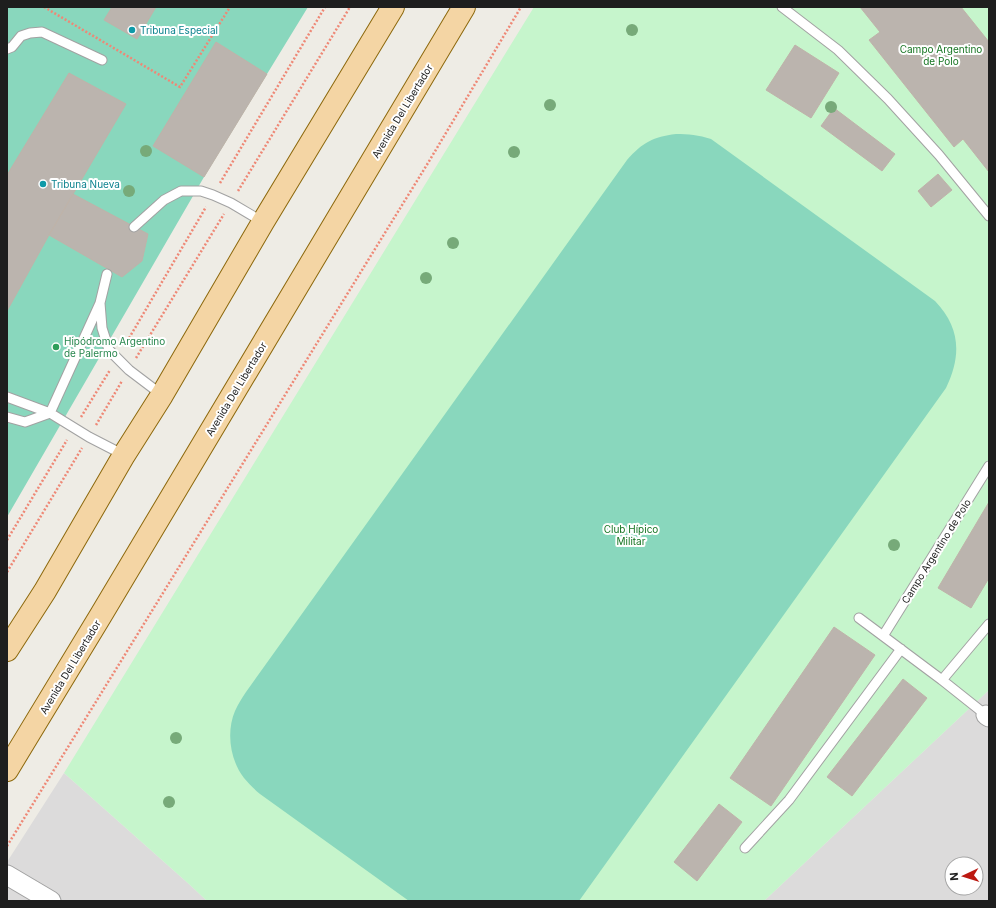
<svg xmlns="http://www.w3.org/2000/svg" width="996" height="908" font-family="Inter,sans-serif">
	<rect width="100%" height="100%" fill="#eeece5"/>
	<path fill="#dcdbdb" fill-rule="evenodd" d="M989,690V901H764ZM952,864H976V888H952Z
		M64,773L190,885L207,901H7V862Z"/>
	<path fill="#c6f5cc" d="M534,7H989V690L764,901H207L190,885L64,773Z"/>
	<path fill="#89d7bd" d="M7,7H308L204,177L7,517Z
		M676,134C688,134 699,135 711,139L935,301C960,327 962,355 946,388L579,901H409L260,794C254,789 249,784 244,778C230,760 226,732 235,711C238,704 242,698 246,692L627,160C643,142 653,137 676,134Z"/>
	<path fill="#bbb4ae" stroke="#bfb3a9" d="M112,7H156L137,39L104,20Z
		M860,7H961L989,42V172L963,139L954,147L869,40L880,32Z
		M216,42L267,74L204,177L153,146Z
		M795,45L839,73L811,118L766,90Z
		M69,73L126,104L49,235L7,311V175Z
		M834,108L895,154L882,171L821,126Z
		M938,174L952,190L931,207L918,191Z
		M73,194L148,234L142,261L122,277L49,235Z
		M989,502V578L971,608L938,588Z
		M834,627L875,655L771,806L730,778Z
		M903,679L927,698L852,796L827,777Z
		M719,804L742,822L697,881L674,862Z"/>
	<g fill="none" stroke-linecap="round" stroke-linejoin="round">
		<g stroke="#a2a2a2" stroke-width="11">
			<path id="service" d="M782,7L838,50L888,99L939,155L989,216
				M7,49L12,47L21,36L30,33L42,32L102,60
				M134,227L164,200L181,191H201L213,195L231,203L263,222
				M107,274L100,303L102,328L109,350L129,370L162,395
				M7,397L50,413L100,303
				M7,417L25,422L50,413L89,437L124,455
				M859,618L942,680L986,715
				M883,636L989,466
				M942,680L989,624
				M745,848L789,800L901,649"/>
		</g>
		<g stroke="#a2a2a2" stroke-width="21">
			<path id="minor" d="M986,715L989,717
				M7,875L51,901"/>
		</g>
		<g stroke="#8c680c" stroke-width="24">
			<path id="primary" d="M7,650L45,591L124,455L162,395L263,222L393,7
				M7,770L101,615L464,7"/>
		</g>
		<path stroke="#ee8876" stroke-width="2.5" stroke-dasharray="2 2" stroke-linecap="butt" d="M44,7L180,87L230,7
			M220,183L325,7
			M238,191L350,7
			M125,345L206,207
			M136,358L224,214
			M81,417L110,370
			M96,425L122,381
			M7,540L67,440
			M7,572L82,448
			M7,846L428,163L521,7"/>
		<use href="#service" stroke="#fff" stroke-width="9"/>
		<use href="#minor" stroke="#fff" stroke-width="19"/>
		<use href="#primary" stroke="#f4d5a4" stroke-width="22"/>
	</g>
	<g fill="#77aa79">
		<circle cx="632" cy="30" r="6"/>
		<circle cx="550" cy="105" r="6"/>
		<circle cx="831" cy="107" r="6"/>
		<circle cx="146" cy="151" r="6"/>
		<circle cx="514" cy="152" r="6"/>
		<circle cx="129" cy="191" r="6"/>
		<circle cx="453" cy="243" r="6"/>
		<circle cx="426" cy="278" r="6"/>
		<circle cx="894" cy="545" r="6"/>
		<circle cx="176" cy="738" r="6"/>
		<circle cx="169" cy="802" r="6"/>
	</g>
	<g fill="#0f9aa8" stroke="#fff" stroke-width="1.5">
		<circle cx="132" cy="30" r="4"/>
		<circle cx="43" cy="184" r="4"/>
	</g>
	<circle fill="#2e9e5b" stroke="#fff" stroke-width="1.5" cx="56" cy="347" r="4"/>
	<g text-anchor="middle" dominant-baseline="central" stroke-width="4" stroke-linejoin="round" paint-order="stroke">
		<g font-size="10" fill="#0d838f" stroke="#fff" text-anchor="start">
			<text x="140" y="30">Tribuna Especial</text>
			<text x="51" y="184">Tribuna Nueva</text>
		</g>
		<g font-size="10" fill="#157421" stroke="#fff">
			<text x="941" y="49">Campo Argentino<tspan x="941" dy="12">de Polo</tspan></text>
			<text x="631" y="529">Club Hípico<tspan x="631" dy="12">Militar</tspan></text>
		</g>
		<g font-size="10" fill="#1e1e1e" stroke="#fff">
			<text transform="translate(402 111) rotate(-59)">Avenida Del Libertador</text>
			<text transform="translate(236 389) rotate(-59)">Avenida Del Libertador</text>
			<text transform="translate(936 551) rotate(-58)">Campo Argentino de Polo</text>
			<text transform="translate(70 667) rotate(-59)">Avenida Del Libertador</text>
		</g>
		<g font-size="10" fill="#27864d" stroke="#fff" text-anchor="start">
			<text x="64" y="341">Hipódromo Argentino<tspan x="64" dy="12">de Palermo</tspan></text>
		</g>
	</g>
	<rect width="996" height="908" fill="none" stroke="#1e1e1e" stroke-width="16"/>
	<g transform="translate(964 876) rotate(266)"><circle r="19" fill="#ffffff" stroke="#a5a5a5"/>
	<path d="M0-3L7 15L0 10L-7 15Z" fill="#bc1911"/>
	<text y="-6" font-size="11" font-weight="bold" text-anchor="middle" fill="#1e1e1e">N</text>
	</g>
</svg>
